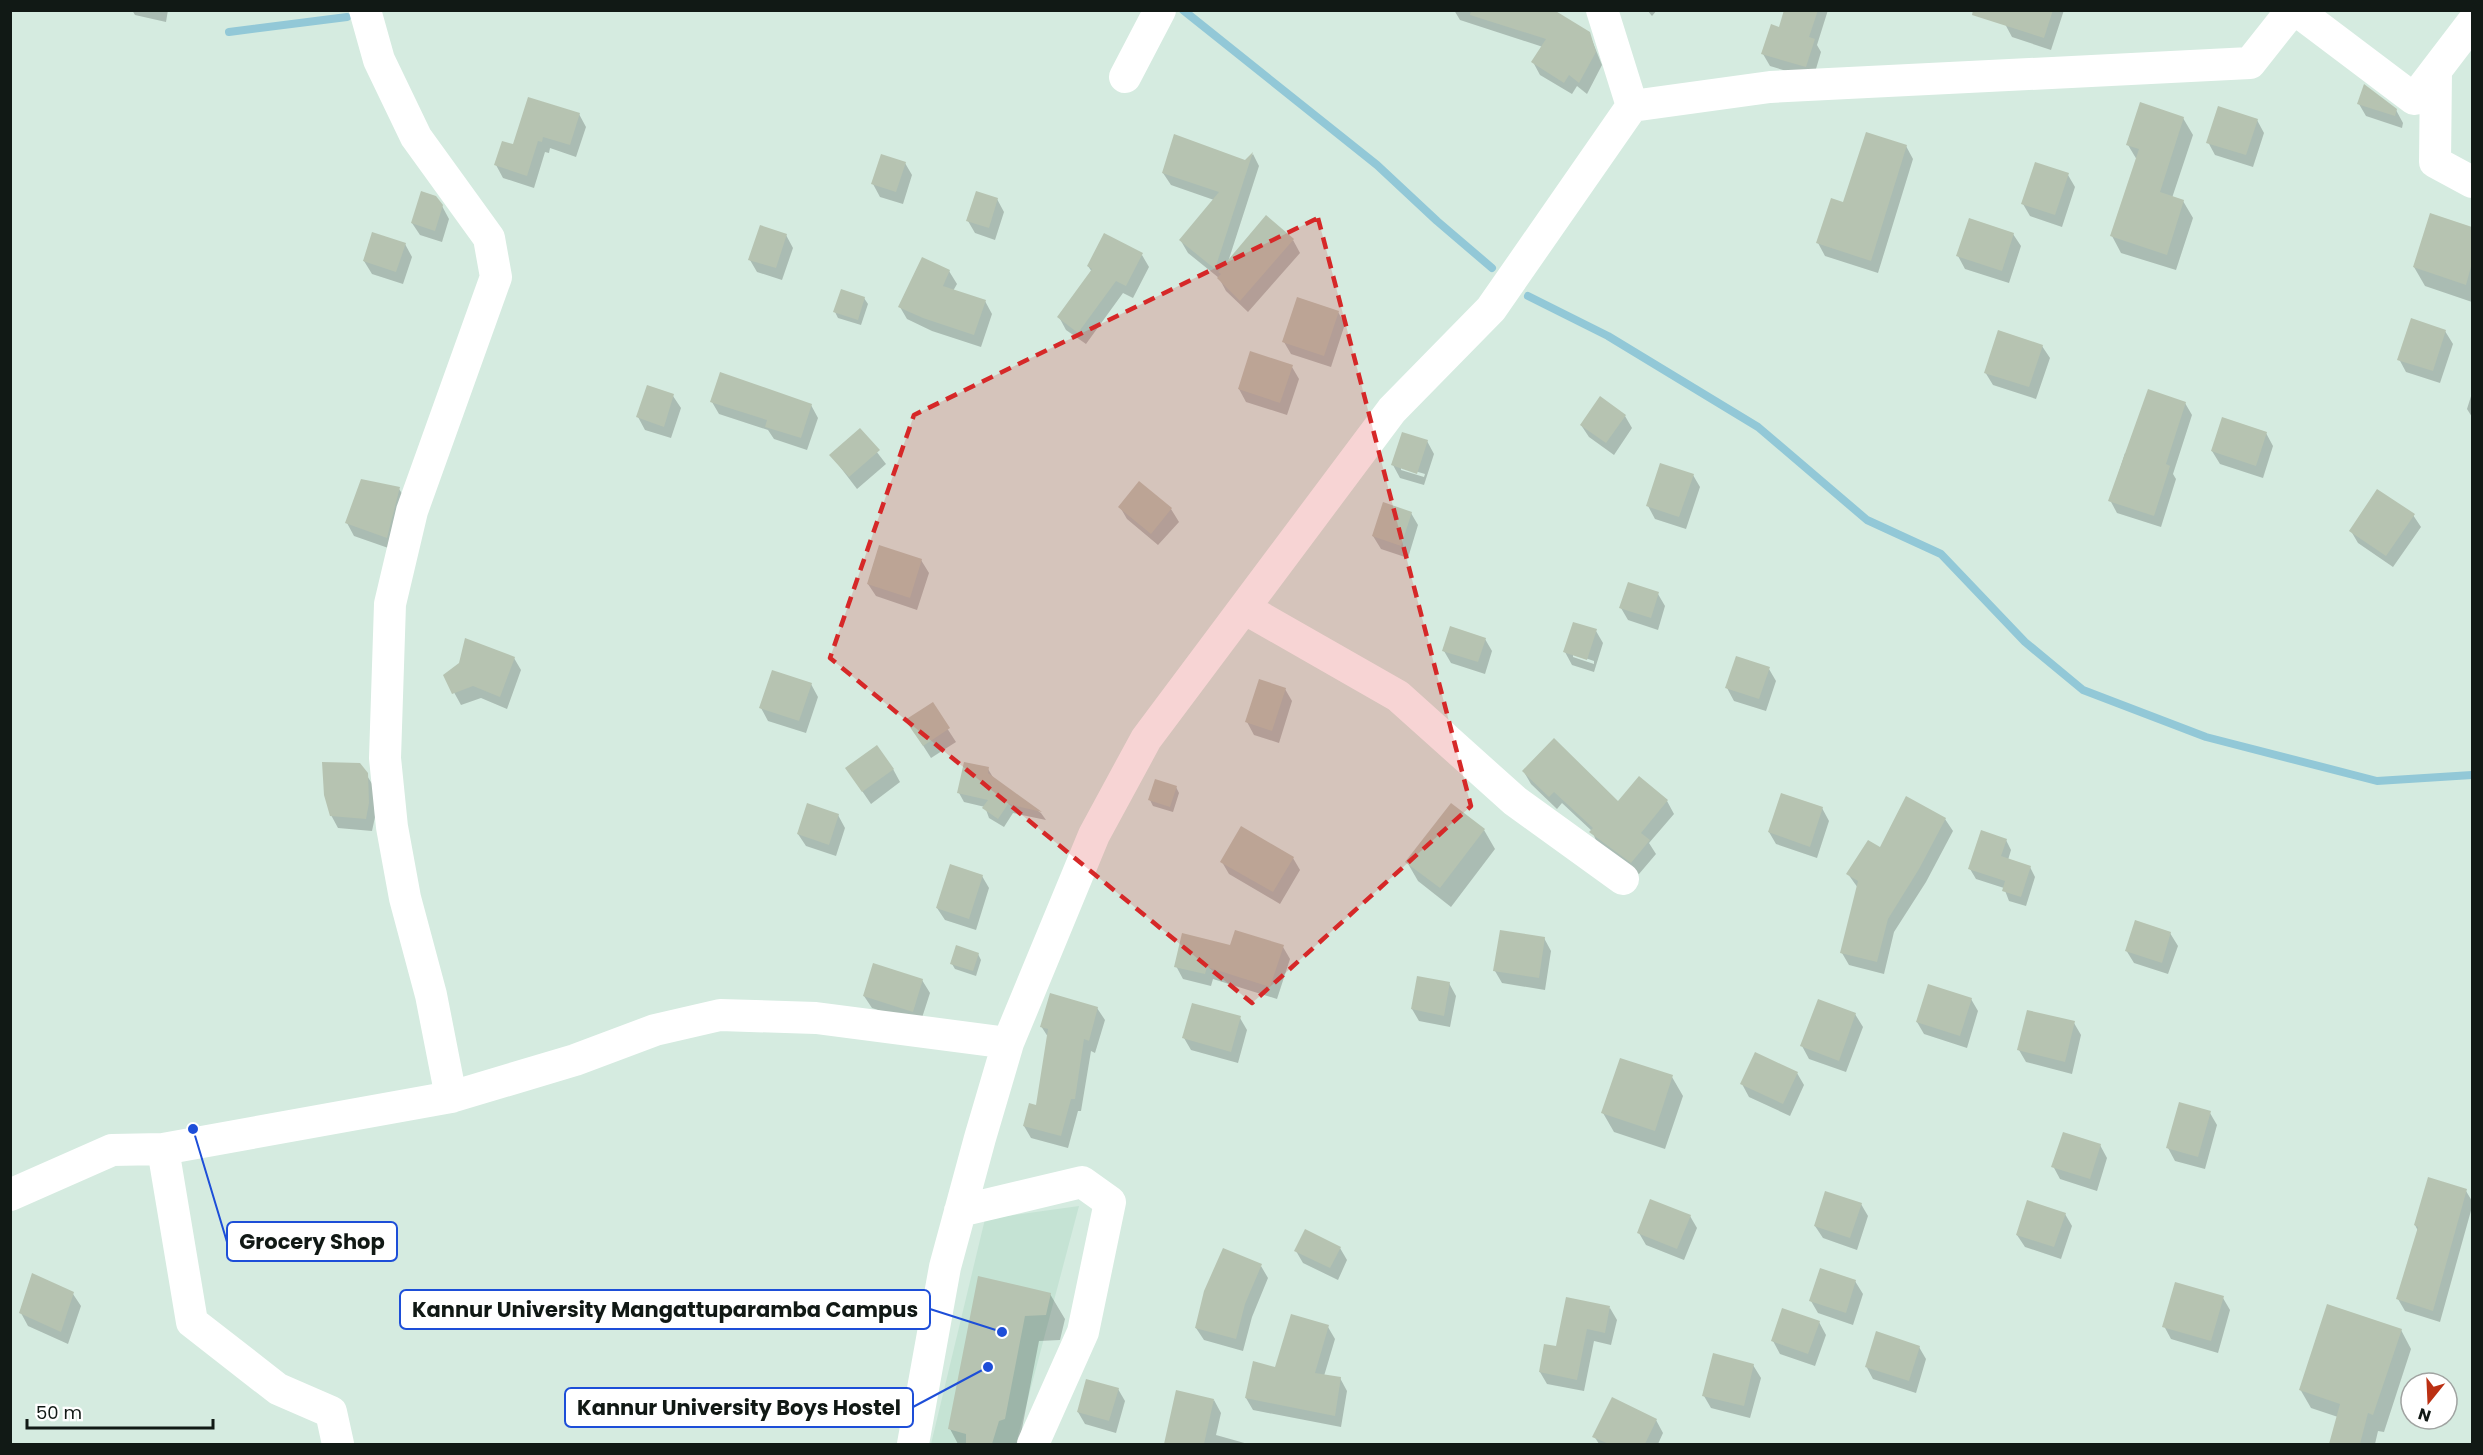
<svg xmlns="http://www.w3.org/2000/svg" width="2483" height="1455" font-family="Poppins,sans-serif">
	<rect width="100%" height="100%" fill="#d5ebe0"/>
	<path fill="#c5e3d4" d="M1079,1206L1016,1444H931L985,1219Z"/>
	<path fill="#0003" fill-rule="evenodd" d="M132,10H168L166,22L135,15Z
		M1454,10H1551L1589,33L1602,65L1587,94L1577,86L1572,94L1540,75L1533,62L1543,47L1460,20Z
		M1647,10H1657L1652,16Z
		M1785,10H1828L1817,45L1821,52L1813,79L1770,66L1763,54L1780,29Z
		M2010,10H2064L2051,50L2012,37L2005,24Z
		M2359,104L2396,110L2403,123L2402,128L2366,116Z
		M579,114L586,127L576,157L550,148L549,153L545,152L534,188L503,178L496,165L514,146Z
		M2183,118L2193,135L2172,198L2183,201L2193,218L2176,270L2121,253L2112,236L2137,160L2128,145Z
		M2257,120L2264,133L2253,167L2215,155L2208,142Z
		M1175,136L1245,162L1253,154L1259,166L1228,262L1293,240L1300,253L1248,312L1226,291L1219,278L1188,253L1181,241L1214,200L1171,185L1163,173Z
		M1906,146L1913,159L1878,273L1825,256L1818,243L1844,204Z
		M905,163L912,175L903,204L880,197L873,184Z
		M2068,175L2075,187L2062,227L2030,216L2023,204Z
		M997,199L1004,212L995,240L975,233L968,221Z
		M442,206L449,219L442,242L420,235L412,223Z
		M2431,215L2472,229V302L2425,286L2414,267Z
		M2013,234L2021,246L2009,283L1965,269L1958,256Z
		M786,235L793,248L782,280L757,272L750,260Z
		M405,244L412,257L403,284L372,274L364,261Z
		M1142,255L1149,267L1133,298L1123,293L1086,344L1066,330L1059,317L1092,272L1088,266Z
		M949,271L957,284L953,291L985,301L992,314L981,347L932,331L907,319L900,307Z
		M864,298L868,304L861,325L838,318L835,312Z
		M1338,312L1345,324L1331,367L1291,354L1284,342Z
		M2445,331L2453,344L2440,383L2406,372L2399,359Z
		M2042,346L2050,358L2036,399L1993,385L1985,372Z
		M1292,367L1299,379L1287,415L1246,402L1239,389Z
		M2472,393V417L2467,409Z
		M673,396L681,408L671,438L645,430L638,417Z
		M712,402L811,405L818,418L807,450L774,439L768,430L719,414Z
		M2185,403L2192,415L2173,474L2176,479L2161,527L2117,513L2110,500L2125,453L2128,454Z
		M1625,416L1632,428L1614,455L1589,437L1581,425Z
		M860,430L886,464L857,489L831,455Z
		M2266,433L2273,446L2263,478L2220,464L2212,451Z
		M1427,441L1434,454L1424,485L1400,478L1393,465ZM1401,467L1425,474L1424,477L1401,470Z
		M1693,475L1700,487L1686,529L1655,519L1648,506Z
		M1140,483L1171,509L1179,522L1158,545L1127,519L1120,507Z
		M399,489L407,501L394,550L354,536L347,523Z
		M1411,513L1418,525L1408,558L1381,549L1373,536Z
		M2413,515L2421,527L2393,567L2358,543L2351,531Z
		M921,560L929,573L917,610L876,596L868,584Z
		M1658,594L1665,606L1658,630L1628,620L1621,608Z
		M1596,631L1603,643L1594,672L1572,665L1565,652ZM1573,654L1594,661V664L1573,657Z
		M1485,639L1492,651L1485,674L1451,663L1444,651Z
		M514,658L521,670L507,709L481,698L461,705L445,676Z
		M1769,669L1776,681L1766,711L1734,701L1727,688Z
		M811,684L818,697L806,733L768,721L761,708Z
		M1285,689L1292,701L1279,743L1254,735L1247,722Z
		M932,705L956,742L931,758L915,733Z
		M847,769H893L900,782L871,804Z
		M988,769L994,779L1041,813L1046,820L1013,813L1004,827L989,818L985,807L964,802L959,793Z
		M1524,772L1618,803L1667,801L1674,814L1649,843L1656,854L1639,874L1598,845L1592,831L1562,803L1557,809L1531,784Z
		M366,774L374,787L375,817L372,831L338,828L331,815Z
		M1176,787L1179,793L1173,812L1153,806L1150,800Z
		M1822,808L1829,821L1817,858L1776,844L1769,832Z
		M838,815L845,828L836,856L806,846L798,834Z
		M1945,819L1953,831L1926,882L1894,932L1884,974L1849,965L1842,953L1858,888L1848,874L1880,849Z
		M1484,830L1495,849L1451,907L1418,881L1407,862Z
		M2006,840L2011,850L2008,860L2030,867L2035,877L2026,906L2009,901L2004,888L1976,879L1970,869Z
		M1293,858L1300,870L1280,904L1229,874L1222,862Z
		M982,876L989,888L976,930L945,920L937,908Z
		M2170,933L2178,946L2168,974L2134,963L2126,950Z
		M1544,938L1551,951L1545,990L1502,983L1495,971Z
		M1231,947H1283L1290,959L1277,999L1213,979L1211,986L1183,979L1176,966Z
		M978,954L981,960L976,976L955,969L952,964Z
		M922,980L930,993L920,1024L872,1008L864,996Z
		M1449,983L1456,996L1450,1027L1419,1021L1412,1009Z
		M1971,999L1978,1011L1967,1048L1924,1034L1917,1022Z
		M1097,1008L1105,1020L1095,1053L1091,1051L1081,1111H1078L1068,1148L1031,1138L1024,1126L1037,1107L1048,1037L1041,1026Z
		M1855,1014L1863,1027L1846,1072L1809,1059L1802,1046Z
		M1240,1018L1247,1030L1238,1063L1191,1050L1184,1038Z
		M2074,1023L2081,1035L2072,1074L2026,1062L2019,1050Z
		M1797,1073L1804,1085L1790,1116L1749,1097L1742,1084Z
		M1672,1077L1683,1096L1665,1149L1614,1132L1603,1113Z
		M2210,1113L2217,1125L2205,1169L2175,1161L2168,1148Z
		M2100,1145L2107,1158L2097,1191L2060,1179L2053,1166Z
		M2466,1191L2472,1201V1207L2440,1322L2405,1311L2398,1299L2418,1231L2415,1225Z
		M1861,1204L1868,1216L1857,1250L1823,1238L1815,1226Z
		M2065,1214L2072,1226L2061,1259L2025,1247L2017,1235Z
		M1690,1216L1697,1228L1684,1260L1646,1245L1639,1233Z
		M1340,1248L1347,1260L1338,1280L1303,1263L1296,1251Z
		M1261,1266L1268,1278L1252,1317L1243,1351L1204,1340L1196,1328Z
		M980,1278L1050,1294L1065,1319L1060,1340L1039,1341L1019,1444H958L950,1429Z
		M1855,1281L1863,1294L1853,1325L1818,1313L1811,1301Z
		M73,1294L81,1306L68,1344L28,1326L21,1313Z
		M2223,1298L2230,1310L2218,1353L2171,1339L2164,1326Z
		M1610,1308L1617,1320L1611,1345L1594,1341L1584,1391L1547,1384L1540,1372L1557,1348Z
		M1819,1322L1826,1335L1815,1366L1780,1354L1773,1341Z
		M1328,1327L1335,1339L1324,1376L1340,1378L1347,1391L1341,1427L1253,1410L1246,1398L1276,1368Z
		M2401,1330L2411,1349L2384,1432L2378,1431L2375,1444H2330L2338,1417L2311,1408L2300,1389Z
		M1919,1347L1926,1359L1916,1393L1873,1379L1866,1366Z
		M1753,1365L1761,1378L1750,1418L1711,1408L1704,1396Z
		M1118,1389L1125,1401L1116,1433L1085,1424L1078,1412Z
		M1214,1400L1221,1413L1216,1435L1248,1444H1166Z
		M1656,1420L1663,1433L1658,1444H1599L1594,1436Z"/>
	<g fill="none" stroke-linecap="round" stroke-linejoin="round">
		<path stroke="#92c8d7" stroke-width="8" d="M1183,10L1377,165L1437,221L1492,268
			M229,32L347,17
			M1528,296L1608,336L1758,427L1867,520L1941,554L2025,642L2083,690L2206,737L2377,781L2472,775"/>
	</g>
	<path fill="#b6c3b1" d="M1471,10H1554L1590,32L1596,52L1579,83L1569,75L1564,83L1531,62L1546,39L1470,15Z
		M1784,10H1818L1809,37L1815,39L1806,67L1761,54L1771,24L1779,27Z
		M1973,10H2053L2044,38L1972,15Z
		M2364,84L2397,109L2395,116L2357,104Z
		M528,97L580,113L570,145L543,137L542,142L538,141L527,176L494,165L502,141L513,144Z
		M2140,102L2184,117L2160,192L2184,200L2167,255L2110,236L2139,149L2126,145Z
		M2218,106L2258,119L2246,155L2206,143Z
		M1866,132L1907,145L1871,261L1816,243L1831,198L1843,202Z
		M1174,134L1245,160L1253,152L1215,269L1179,240L1219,192L1162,173Z
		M881,154L906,162L896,192L871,184Z
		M2035,162L2069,173L2055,215L2021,204Z
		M421,191L436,196L443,205L435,231L411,223Z
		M976,191L998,198L989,228L966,221Z
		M2430,213L2472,227V263L2466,285L2413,267Z
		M1266,215L1294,239L1240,301L1217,278L1221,274L1218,272Z
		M1969,218L2014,233L2002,271L1956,256Z
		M760,225L787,234L776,268L748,260Z
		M372,232L406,243L396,272L363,261Z
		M1104,233L1143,253L1126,286L1116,281L1078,333L1057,317L1092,269L1087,266Z
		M922,257L950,270L943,286L986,300L974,335L923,318L898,307Z
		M841,289L865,297L858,320L833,312Z
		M1297,297L1339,311L1324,356L1282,342Z
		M2411,318L2446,330L2433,371L2397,360Z
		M1998,330L2043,345L2029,387L1984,373Z
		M1250,351L1293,365L1280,403L1238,389Z
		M720,372L812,404L801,438L765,427L767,420L710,402Z
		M647,385L674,394L664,427L636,417Z
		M2148,389L2186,402L2166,464L2170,466L2154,516L2108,501Z
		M1600,396L1626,415L1606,443L1580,425Z
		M2222,417L2267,432L2256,466L2211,451Z
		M860,428L880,450L849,477L829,455Z
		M1402,432L1428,440L1417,474L1391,465Z
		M1660,463L1694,474L1679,517L1646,506Z
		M361,479L400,487L387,538L345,523Z
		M1139,481L1172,508L1151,534L1118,507Z
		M2377,489L2415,514L2386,556L2349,531Z
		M1383,502L1412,512L1401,546L1372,536Z
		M879,545L922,559L910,598L867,584Z
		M1628,582L1659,592L1651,618L1619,608Z
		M1573,622L1597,629L1587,660L1563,652Z
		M1450,626L1486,638L1478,662L1442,651Z
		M465,638L515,657L500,697L473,686L452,694L443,675L459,663Z
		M1736,656L1770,667L1759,699L1725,688Z
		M772,670L812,683L799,721L759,708Z
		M1259,679L1286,688L1272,731L1245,722Z
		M933,702L950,728L923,746L905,720Z
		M1554,738L1618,801L1639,776L1668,800L1641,833L1650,840L1631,863L1589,832L1593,828L1554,792L1549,797L1522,771Z
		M877,745L894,769L862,792L845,768Z
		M322,762L360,763L368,773L369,803L366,819L330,816L324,795Z
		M964,762L989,767L988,773L1042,812L1008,804L998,819L982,808L988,800L957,793Z
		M1155,779L1177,786L1170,807L1148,800Z
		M1781,793L1823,807L1810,847L1768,832Z
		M1906,796L1946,818L1919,869L1888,919L1877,962L1840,953L1858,881L1846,874L1868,840L1880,847Z
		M807,803L839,814L829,845L797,834Z
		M1451,803L1485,829L1440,888L1405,862Z
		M1241,826L1294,857L1273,892L1220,862Z
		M1981,830L2007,839L2001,856L2031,866L2021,897L2002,891L2005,881L1968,869Z
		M950,864L983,875L969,919L936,908Z
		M2135,920L2171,932L2162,963L2125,951Z
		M1235,930L1284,945L1270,987L1207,967L1205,974L1174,967L1182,933L1230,945Z
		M1500,930L1545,937L1539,978L1493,971Z
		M956,945L979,953L973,971L950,964Z
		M873,963L923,979L913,1012L863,996Z
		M1417,976L1450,982L1444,1016L1411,1009Z
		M1928,984L1972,998L1960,1036L1916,1022Z
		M1050,993L1098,1007L1089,1041L1084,1039L1075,1099H1071L1061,1136L1023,1126L1029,1103L1036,1105L1048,1029L1040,1027Z
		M1818,999L1856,1013L1839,1061L1800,1046Z
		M1192,1003L1241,1016L1231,1052L1182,1038Z
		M2027,1010L2075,1021L2065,1062L2017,1050Z
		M1755,1052L1798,1072L1783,1104L1740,1084Z
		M1620,1058L1673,1075L1655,1131L1601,1113Z
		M2179,1102L2211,1111L2198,1157L2166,1148Z
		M2063,1132L2101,1144L2090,1179L2051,1167Z
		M2428,1177L2467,1189L2433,1311L2396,1299L2418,1227L2414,1225Z
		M1825,1191L1862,1203L1850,1238L1814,1226Z
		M1650,1199L1691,1215L1677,1249L1637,1233Z
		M2027,1200L2066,1213L2054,1247L2016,1235Z
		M1305,1229L1341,1247L1330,1268L1294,1251Z
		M1223,1248L1262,1264L1245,1304L1236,1339L1195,1328L1204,1291Z
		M1820,1268L1856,1280L1846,1313L1809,1301Z
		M32,1273L74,1292L61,1332L19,1313Z
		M978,1276L1051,1293L1046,1315L1025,1316L1005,1419L999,1421L992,1444H966V1434L948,1429Z
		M2175,1282L2224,1296L2211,1341L2162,1327Z
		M1566,1297L1610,1306L1605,1333L1587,1329L1577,1380L1539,1372L1544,1344L1556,1346Z
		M2327,1304L2402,1329L2373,1415L2368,1413L2360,1444H2329L2340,1404L2299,1390Z
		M1782,1308L1820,1321L1808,1354L1771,1341Z
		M1291,1314L1329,1325L1315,1373L1341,1377L1335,1416L1245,1398L1253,1361L1275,1367Z
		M1876,1331L1920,1346L1909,1381L1865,1367Z
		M1713,1353L1754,1364L1744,1406L1702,1396Z
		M1086,1379L1119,1388L1109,1421L1077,1412Z
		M1176,1390L1214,1399L1204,1444H1164Z
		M1612,1397L1657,1419L1645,1444H1609L1592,1437Z"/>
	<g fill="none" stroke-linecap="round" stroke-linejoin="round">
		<path stroke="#fff" stroke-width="32" d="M365,10L379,60L416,137L489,238L496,277L412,511L390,604L385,758L392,827L405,898L431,995L451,1097
			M1602,10L1632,106
			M2296,10L2414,99L2472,23
			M2436,71L2435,162L2472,182
			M1125,77L1160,10
			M1244,608L1398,696L1515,801L1623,879
			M163,1149L192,1322L278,1389L331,1412L338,1444
			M10,1195L112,1150L163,1149L451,1097L575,1060L655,1030L720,1015L816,1018L1008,1043
			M960,1211L1082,1182L1110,1202L1083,1332L1033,1444
			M913,1444L945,1267L980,1138L1008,1043L1094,835L1146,739L1392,410L1491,309L1632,106L1770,87L2250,63L2292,10"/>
	</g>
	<path fill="#d62828" fill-opacity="0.2" stroke="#d62828" stroke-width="4.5" stroke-dasharray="12 8" stroke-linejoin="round" d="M1318,218L1471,806L1252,1003L830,658L914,415Z"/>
	<path fill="none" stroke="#1d4ed8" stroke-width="2" d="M193 1129L227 1242M1002 1332L930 1309M988 1367L913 1407"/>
	<g fill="#1d4ed8" stroke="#fff" stroke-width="2">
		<circle cx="193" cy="1129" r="6"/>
		<circle cx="1002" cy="1332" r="6"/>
		<circle cx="988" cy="1367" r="6"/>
	</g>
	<g fill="#fff" stroke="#1d4ed8" stroke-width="2">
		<rect x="227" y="1222" width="170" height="39" rx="6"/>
		<rect x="400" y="1290" width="530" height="39" rx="6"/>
		<rect x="565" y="1388" width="348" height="39" rx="6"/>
	</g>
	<g font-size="21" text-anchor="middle" font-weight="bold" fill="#111915">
		<text x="312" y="1249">Grocery Shop</text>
		<text x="665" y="1317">Kannur University Mangattuparamba Campus</text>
		<text x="739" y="1415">Kannur University Boys Hostel</text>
	</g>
	<rect width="2483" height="1455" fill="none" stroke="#111915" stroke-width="24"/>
	<g transform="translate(2429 1401) rotate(198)"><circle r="28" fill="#ffffff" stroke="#a0a3a1" stroke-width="1.5"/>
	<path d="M0-4.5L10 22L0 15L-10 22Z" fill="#bb3013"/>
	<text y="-9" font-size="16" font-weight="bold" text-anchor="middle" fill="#111915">N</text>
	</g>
	<path d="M27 1419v9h186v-9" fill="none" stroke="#111915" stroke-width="3"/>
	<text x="36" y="1419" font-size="18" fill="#111915" stroke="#ffffff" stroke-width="4.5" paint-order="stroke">50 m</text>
</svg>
